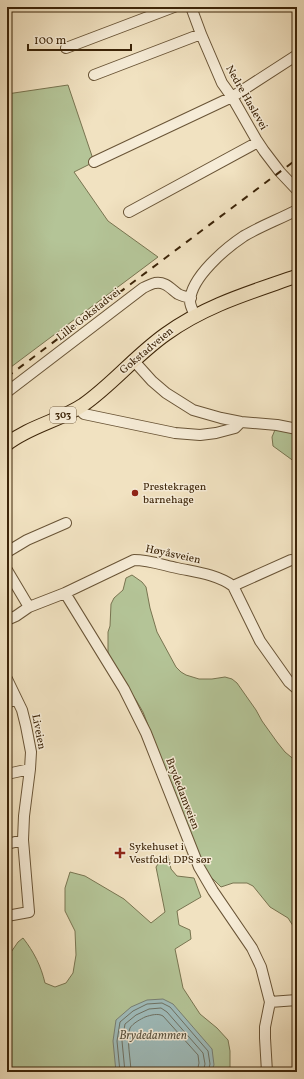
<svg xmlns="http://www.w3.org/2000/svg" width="304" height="1079" font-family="Vollkorn,serif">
	<rect width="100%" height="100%" fill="#f1e2c1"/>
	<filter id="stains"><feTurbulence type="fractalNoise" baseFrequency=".005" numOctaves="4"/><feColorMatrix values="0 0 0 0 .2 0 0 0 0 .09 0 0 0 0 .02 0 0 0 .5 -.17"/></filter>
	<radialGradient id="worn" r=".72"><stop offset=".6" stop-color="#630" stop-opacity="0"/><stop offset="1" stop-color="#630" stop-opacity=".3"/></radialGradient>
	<path fill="#b4c497" stroke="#787450" d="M68,85L94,162L74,172L108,221L158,257L7,370V94Z
		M277,425L297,429V467L295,462L273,446L272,437Z
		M132,575L142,582L146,587L150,608L157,632L176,667L181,672L186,675L199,679H212L225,677L232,679L237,683L256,710L262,721L277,742L285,752L297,762V932L288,918L270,907L253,886L247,883H233L221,887L206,872L153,746L148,725L143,712L136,700L113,665L108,652V632L110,626L111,604L114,598L123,590L126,578Z
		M168,855L171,869L177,876L194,878L201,897L177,911L179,925L190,930L191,939L175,949L183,988L200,1014L217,1028L228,1040L230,1051V1070L229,1072H7V958L18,942L23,938C34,952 41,966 45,983L55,987L66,983L73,973L76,955L75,931L65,911V888L70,872L85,876L124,899L151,923L165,912L156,867L162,858Z"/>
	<path fill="#9ebcbc" stroke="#777f74" d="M163,999L173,1004L212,1049L214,1065L211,1072H116L113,1041L116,1020L131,1007L147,1000Z"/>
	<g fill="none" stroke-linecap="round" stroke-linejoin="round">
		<path stroke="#6d7062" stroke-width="1" d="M120,1072L117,1041L120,1022L133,1011L147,1004L162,1003L170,1007L208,1051L210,1064L208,1072
			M125,1072L122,1041L125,1024L136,1015L149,1009L161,1008L167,1012L203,1053L205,1064L203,1072
			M131,1072C131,1061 126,1038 130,1028C133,1023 141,1019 145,1017C151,1015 158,1013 163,1016L198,1055L199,1063L197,1072"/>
		<g stroke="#695436" stroke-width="12">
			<path id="minor" d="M191,7L201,34L222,83L232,97L256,139L264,151L280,172L297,190
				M66,48L174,7
				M94,75L201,34
				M94,162L232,97L297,55
				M129,212L258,142
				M195,315C193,311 190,306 190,301C191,277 226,248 244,236C261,226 280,219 297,210
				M134,361L152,381L166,393L193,410L221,418L241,422L277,425L297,429
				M7,392L143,288C147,286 151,284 155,283C165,281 171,289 178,294C182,296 186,297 191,298
				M78,408L84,414L175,433L200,435L216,433L235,428L241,422
				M7,552L27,540L66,523
				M7,570L29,607
				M233,586L260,641L289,682L297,689
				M233,586L291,560
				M65,593L124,689L146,733L199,867L213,891L252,948L261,967L270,1002L265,1027V1038L267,1072
				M7,620L16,616L29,607L65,593L134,560C148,560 163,565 177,568C195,572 216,574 233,586
				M7,679L22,710L26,726L31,752L30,769L24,816L23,840L29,912L7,916
				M7,702L17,700
				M7,774L30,769
				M7,844L23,840
				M270,1002L297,1000"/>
		</g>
		<g stroke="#3c2408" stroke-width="15">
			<path id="major" d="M7,444C30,426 59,421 83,405C113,384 136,355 166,334C206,305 252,292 297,276"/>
		</g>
		<use href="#minor" stroke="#f6ecd7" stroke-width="10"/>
		<use href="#major" stroke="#f1e2c1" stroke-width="13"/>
		<path stroke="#3c2408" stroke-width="2" stroke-dasharray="7 7" stroke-linecap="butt" d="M7,377L297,159"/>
	</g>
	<g fill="#8f2418" stroke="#f6ecd7" stroke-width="1.5">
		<circle cx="135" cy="493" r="4"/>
		<path d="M118 847h4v4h4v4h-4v4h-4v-4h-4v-4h4z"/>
	</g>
	<g text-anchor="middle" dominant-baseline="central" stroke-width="3" stroke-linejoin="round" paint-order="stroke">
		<rect fill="#f6ecd7" stroke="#746046" stroke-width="1" x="50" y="407" width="26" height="16" rx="3"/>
		<g font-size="10" font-weight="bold" fill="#3c2408">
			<text x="63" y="415">303</text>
		</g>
		<g font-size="11" fill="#3c2408" stroke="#f6ecd7">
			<text transform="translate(246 98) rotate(60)">Nedre Haslevei</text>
			<text transform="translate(89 315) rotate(-38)">Lille Gokstadvei</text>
			<text transform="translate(147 351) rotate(-40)">Gokstadveien</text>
			<text transform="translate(173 555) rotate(12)">Høyåsveien</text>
			<text transform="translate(38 732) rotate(79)">Liveien</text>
			<text transform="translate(182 794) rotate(69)">Brydedamveien</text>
		</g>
		<g font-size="11" fill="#3c2408" stroke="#f6ecd7" text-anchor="start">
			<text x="143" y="487">Prestekragen<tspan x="143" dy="13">barnehage</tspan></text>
			<text x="129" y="847">Sykehuset i<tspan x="129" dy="13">Vestfold, DPS sør</tspan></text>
		</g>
		<g font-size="12" font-style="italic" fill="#59523e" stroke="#f6ecd7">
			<text x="153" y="1036">Brydedammen</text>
		</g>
	</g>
	<rect width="304" height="1079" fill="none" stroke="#f1e2c1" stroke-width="24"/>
	<rect x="8" y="8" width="288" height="1063" fill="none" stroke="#3c2408" stroke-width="2"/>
	<rect x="12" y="12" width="280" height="1055" fill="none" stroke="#3c2408"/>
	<path d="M28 44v6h103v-6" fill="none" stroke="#3c2408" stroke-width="2"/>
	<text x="34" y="44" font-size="12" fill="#3c2408" stroke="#f6ecd7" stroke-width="3" paint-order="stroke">100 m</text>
	<rect width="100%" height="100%" filter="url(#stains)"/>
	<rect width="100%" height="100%" fill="url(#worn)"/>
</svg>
